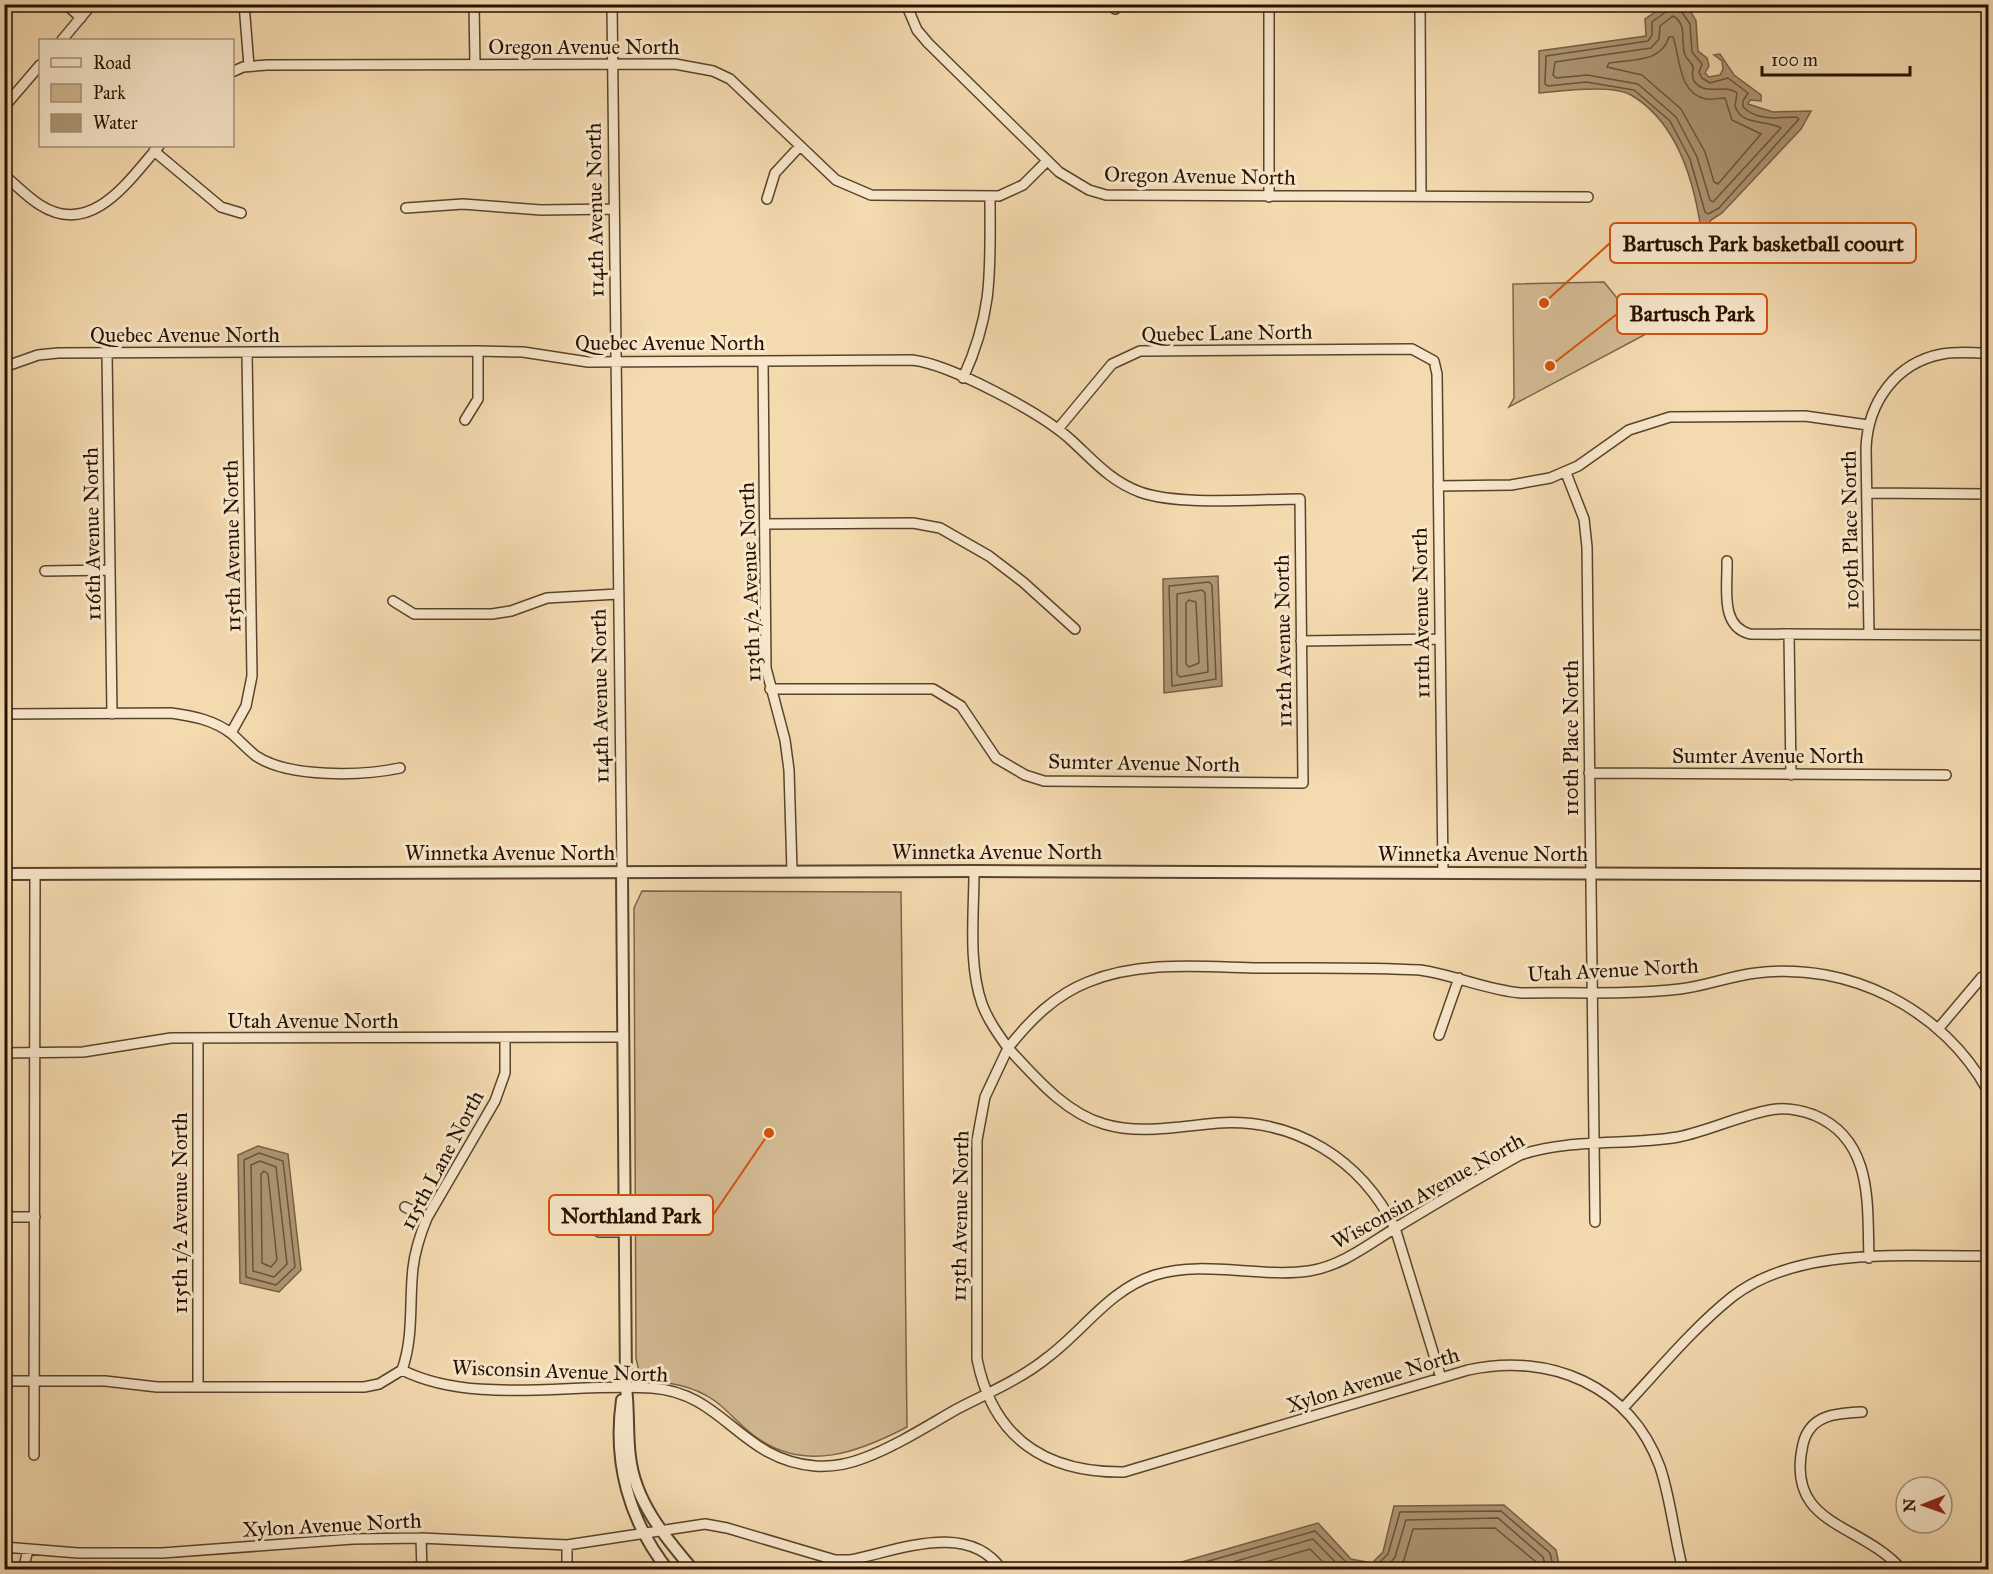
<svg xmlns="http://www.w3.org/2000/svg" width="1993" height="1574" font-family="'IM FELL Great Primer',serif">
	<rect width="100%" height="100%" fill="#f4daaf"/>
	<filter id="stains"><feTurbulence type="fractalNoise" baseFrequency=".00333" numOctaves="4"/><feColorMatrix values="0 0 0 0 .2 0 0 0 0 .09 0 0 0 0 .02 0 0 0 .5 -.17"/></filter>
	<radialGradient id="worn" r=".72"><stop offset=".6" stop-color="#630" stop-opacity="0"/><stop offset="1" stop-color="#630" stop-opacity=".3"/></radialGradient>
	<path fill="#d1b891" stroke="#7b6449" stroke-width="1.5" d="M1604,282L1646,334L1509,407L1514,398L1513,284Z
		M642,891L901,892L907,1427C859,1452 806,1473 756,1437C741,1427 730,1412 715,1401C693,1385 667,1382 641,1380L636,1358L634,908Z"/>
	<path fill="#ae9674" stroke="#776146" stroke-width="1.5" d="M1666,5H1687L1696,21L1698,51L1707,58L1709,66L1705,73L1709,77L1720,75L1723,69L1722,61L1714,55L1720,54L1734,75L1761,95V101L1750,100L1748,104L1773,112L1811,111L1801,129L1722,213L1711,220L1706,230H1701C1694,180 1677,122 1631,95C1611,84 1562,91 1539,93V51L1646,36L1645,19Z
		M1218,576L1222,686L1164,693L1163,579Z
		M258,1146L288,1154L301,1270L279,1292L240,1283L238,1155Z
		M1504,1505L1556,1550L1560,1569H1157L1318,1523L1351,1559L1372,1563L1383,1552L1394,1506Z"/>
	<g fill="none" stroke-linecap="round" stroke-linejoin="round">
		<path stroke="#6a543a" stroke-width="1.5" d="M1669,4L1667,11L1652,22V35L1648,41L1546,56L1545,84L1548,86L1586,82L1634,90L1670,121L1690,159L1705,212L1708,214L1719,208L1799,119L1796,117C1778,118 1757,121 1743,107V101L1748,93L1728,78L1710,83L1702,78L1699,72L1702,64L1692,52L1690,24L1681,11V4
			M1673,16C1688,24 1680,41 1685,55C1687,60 1692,62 1693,67C1693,72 1691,75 1694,81C1705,97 1724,83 1737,93L1735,106C1742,127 1767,119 1781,128L1713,202L1710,200L1697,157L1676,117L1638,84L1587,75L1556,78L1553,75L1555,62L1651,48L1659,39L1660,26Z
			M1673,37C1680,56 1678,94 1706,99C1712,100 1719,98 1725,98L1732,120L1761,134L1718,184L1714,182L1705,152L1681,109L1642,75L1607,67L1609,63C1632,59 1661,63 1669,37Z
			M1209,582L1212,585L1216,679L1172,686L1169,586Z
			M1202,590L1205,593L1208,672L1180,677L1177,674V594Z
			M1189,600L1196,602L1199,663L1189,667L1186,664V603Z
			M259,1153L283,1161L295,1267L276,1285L246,1277L244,1160Z
			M260,1161L276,1167L287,1264L274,1277L253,1271L251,1165Z
			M264,1171L268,1174L277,1260L271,1267L262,1263L261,1174Z
			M1177,1570L1315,1531L1348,1564L1373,1569L1388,1554L1400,1512L1501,1511L1550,1553L1554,1570
			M1205,1570L1313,1539L1343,1570
			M1238,1570L1310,1549L1331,1570
			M1385,1570L1395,1557L1406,1520L1498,1518L1543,1557L1546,1570
			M1397,1570L1404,1560L1413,1529L1495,1528L1535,1561L1537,1570"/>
		<g stroke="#59432c" stroke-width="12">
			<path id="minor" d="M66,4L81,18
				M244,4L249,66
				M474,4L475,65
				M612,4L622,872
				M906,4L917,30L928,43L1059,172L1089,190L1106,195L1588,197
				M1112,4L1115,9
				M1269,4V197
				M1420,4L1421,196
				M62,40L92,4
				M232,72L243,67L267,65L675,64L713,71L730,79L836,180L871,195L999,196L1023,185L1047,161
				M4,107L40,65
				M154,151L221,207L241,213
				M4,175C16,185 27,197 40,205C92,238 129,180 159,146
				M767,199L775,173L800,146
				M406,208L463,204L541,210L614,209
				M107,353L112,714
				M763,362L766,668L785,740L789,770L792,871
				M4,367L38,355L58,353L478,351L523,352L588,362L912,360C950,364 1043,414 1071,440C1093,460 1110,481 1140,492C1178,506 1257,499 1300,499L1303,783L1044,781L1025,775L996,758L961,706L933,689H770
				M963,378C994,311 990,268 990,197
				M465,420L478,399V351
				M1058,429L1112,364L1140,351L1412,349L1434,361L1437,374L1443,873
				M1566,473L1584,519L1587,547L1595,1222
				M1438,486L1511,485L1550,478L1578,466L1629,430L1670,417L1805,416L1868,425
				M1867,493L1988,494
				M765,524L913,523L940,528L989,556L1023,582L1075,629
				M1727,561C1728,586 1719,626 1750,634L1988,635
				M45,571L110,570
				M393,601L414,614H492L511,611L547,598L618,594
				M1789,634L1791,775
				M1869,634L1866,448C1868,403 1895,363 1942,354C1957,351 1973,353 1988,353
				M1301,641L1439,639
				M4,714L171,713C193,716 214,720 232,734C240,741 247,749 256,756C289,778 362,776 400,768
				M231,733L246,706L252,676L247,353
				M1589,773L1946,775
				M974,871C974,914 968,964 982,1004C988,1020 998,1034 1008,1048L985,1097L977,1140V1359C993,1439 1046,1473 1124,1472L1468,1370C1549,1352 1630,1385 1660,1467C1671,1500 1674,1536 1683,1570
				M1938,1029L1982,977
				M1439,1035L1459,978
				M198,1039V1387
				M4,1053L83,1052L171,1038L623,1037
				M405,1207L427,1218
				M4,1217H35
				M599,1232H624
				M402,1370C474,1406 573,1382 652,1388C724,1393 740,1460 815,1466C832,1467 849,1464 864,1458C896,1446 927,1426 957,1409C988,1393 1021,1379 1048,1357C1084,1330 1110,1289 1155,1275C1204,1260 1259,1278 1309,1271C1342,1266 1369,1244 1397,1227C1437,1203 1478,1178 1520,1155C1571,1138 1625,1146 1678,1137C1709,1131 1738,1116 1770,1110C1785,1107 1800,1110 1814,1115C1874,1140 1867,1205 1869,1258
				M402,1370C414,1336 409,1302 413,1268C415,1250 420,1235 427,1218L495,1101L505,1073V1039
				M1441,1378L1395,1228C1361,1160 1296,1118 1218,1123C1181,1126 1140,1135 1104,1124C1065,1113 1035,1077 1008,1048C1030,1020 1055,995 1088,982C1142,960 1203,967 1260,968C1313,968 1367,967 1420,970C1455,975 1486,990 1521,993C1574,992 1628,995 1680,989C1706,986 1730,976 1756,973C1849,961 1943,1009 1988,1091
				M4,1381H105L157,1387H364L379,1384L402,1370
				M1623,1408C1658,1371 1692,1329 1732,1297C1799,1245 1907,1257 1988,1256
				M1862,1412C1838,1413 1810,1414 1803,1444C1784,1527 1861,1522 1902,1570
				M34,1455L35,874
				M421,1538L422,1570
				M567,1545V1570
				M4,1547L78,1553H162L353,1539L421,1538L567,1545L705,1524L727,1528L835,1560H850C897,1551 968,1520 1002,1570
				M23,1570L28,1550"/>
		</g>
		<g stroke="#59432c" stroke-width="14">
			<path id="tertiary" d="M622,872L626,1388C629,1411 627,1434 630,1457C635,1502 665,1537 693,1570
				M4,874L974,871L1988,875
				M622,1400C613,1462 629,1521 668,1570"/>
		</g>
		<use href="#minor" stroke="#f8e7cb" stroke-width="9"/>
		<use href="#tertiary" stroke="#f8e7cb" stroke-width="10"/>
	</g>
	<g text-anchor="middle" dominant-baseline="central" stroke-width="6" stroke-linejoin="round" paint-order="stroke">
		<g font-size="21" fill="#251101" stroke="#f8e7cb">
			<text x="584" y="47">Oregon Avenue North</text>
			<text transform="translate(1200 176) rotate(1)">Oregon Avenue North</text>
			<text transform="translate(595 210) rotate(-91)">114th Avenue North</text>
			<text transform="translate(1227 333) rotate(-1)">Quebec Lane North</text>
			<text x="185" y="335">Quebec Avenue North</text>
			<text x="670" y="343">Quebec Avenue North</text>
			<text transform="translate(1850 530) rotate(-91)">109th Place North</text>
			<text transform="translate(92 534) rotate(-91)">116th Avenue North</text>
			<text transform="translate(232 546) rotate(-91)">115th Avenue North</text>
			<text transform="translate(750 582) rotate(-92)">113th 1/2 Avenue North</text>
			<text transform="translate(1421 613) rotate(-91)">111th Avenue North</text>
			<text transform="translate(1283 641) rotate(-91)">112th Avenue North</text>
			<text transform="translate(600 696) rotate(-91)">114th Avenue North</text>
			<text transform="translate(1571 738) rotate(-90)">110th Place North</text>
			<text x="1768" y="756">Sumter Avenue North</text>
			<text transform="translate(1144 763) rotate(1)">Sumter Avenue North</text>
			<text x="997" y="852">Winnetka Avenue North</text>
			<text x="510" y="853">Winnetka Avenue North</text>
			<text x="1483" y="854">Winnetka Avenue North</text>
			<text transform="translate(1613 970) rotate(-3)">Utah Avenue North</text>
			<text x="313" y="1021">Utah Avenue North</text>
			<text transform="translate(442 1160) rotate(-62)">115th Lane North</text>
			<text transform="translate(1428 1191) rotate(-29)">Wisconsin Avenue North</text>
			<text transform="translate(180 1213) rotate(-90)">115th 1/2 Avenue North</text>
			<text transform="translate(960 1216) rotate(-89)">113th Avenue North</text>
			<text transform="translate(560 1371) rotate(2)">Wisconsin Avenue North</text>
			<text transform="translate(1373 1380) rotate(-17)">Xylon Avenue North</text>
			<text transform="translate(332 1525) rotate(-3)">Xylon Avenue North</text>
		</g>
	</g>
	<path fill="none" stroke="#d4520b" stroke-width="2" d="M1544 303L1610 243M1550 366L1617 314M769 1133L713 1215"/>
	<g fill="#d4520b" stroke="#f8e7cb" stroke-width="2">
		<circle cx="1544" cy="303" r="6"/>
		<circle cx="1550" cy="366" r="6"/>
		<circle cx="769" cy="1133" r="6"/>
	</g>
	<g fill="#f8e7cb" stroke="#d4520b" stroke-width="2">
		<rect x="1610" y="223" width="306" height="40" rx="6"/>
		<rect x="1617" y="294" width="150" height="40" rx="6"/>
		<rect x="549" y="1195" width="164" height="40" rx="6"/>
	</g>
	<g font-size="22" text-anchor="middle" font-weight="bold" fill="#251101">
		<text x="1763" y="251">Bartusch Park basketball coourt</text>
		<text x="1692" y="321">Bartusch Park</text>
		<text x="631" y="1223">Northland Park</text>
	</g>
	<rect width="1993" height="1574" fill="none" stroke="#f4daaf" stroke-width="24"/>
	<rect x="6" y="6" width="1981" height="1562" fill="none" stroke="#251101" stroke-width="3"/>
	<rect x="12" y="12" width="1969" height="1550" fill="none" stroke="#251101" stroke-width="1.5"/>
	<rect x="39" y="39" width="195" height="108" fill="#f8e7cb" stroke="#a4917a" stroke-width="1.5"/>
	<rect x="51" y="58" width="30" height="9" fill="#f8e7cb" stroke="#a4917a" stroke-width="1.5"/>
	<text x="93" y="69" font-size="18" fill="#251101">Road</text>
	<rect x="51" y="84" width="30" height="18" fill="#d1b891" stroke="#a4917a" stroke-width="1.5"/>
	<text x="93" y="99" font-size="18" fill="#251101">Park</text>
	<rect x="51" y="114" width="30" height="18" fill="#ae9674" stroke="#a4917a" stroke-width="1.5"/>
	<text x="93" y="129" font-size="18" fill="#251101">Water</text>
	<g transform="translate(1924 1505) rotate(269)"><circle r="28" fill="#f8e7cb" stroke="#a4917a" stroke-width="1.5"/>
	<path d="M0-4.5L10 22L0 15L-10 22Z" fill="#8f2418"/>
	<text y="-9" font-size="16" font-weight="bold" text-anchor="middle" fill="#251101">N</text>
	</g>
	<path d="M1762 66v9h148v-9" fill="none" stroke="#251101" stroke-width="3"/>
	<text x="1771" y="66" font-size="18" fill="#251101" stroke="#f8e7cb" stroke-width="4.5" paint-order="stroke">100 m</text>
	<rect width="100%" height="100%" filter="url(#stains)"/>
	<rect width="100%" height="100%" fill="url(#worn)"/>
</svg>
